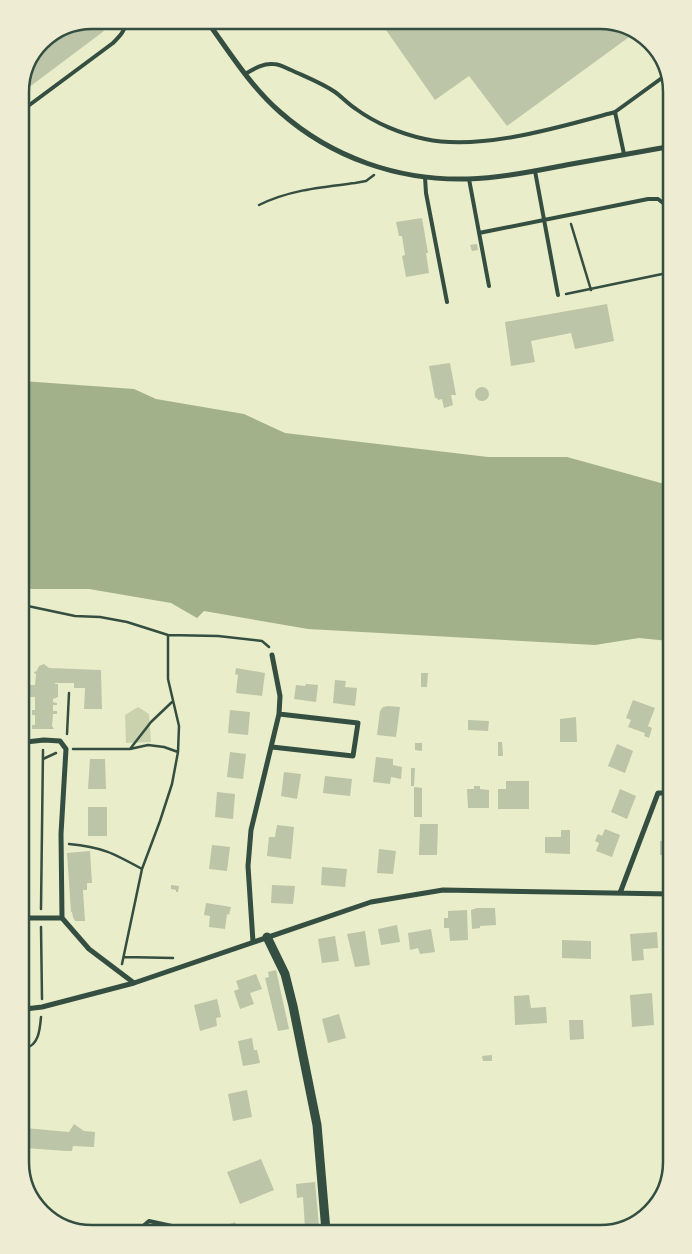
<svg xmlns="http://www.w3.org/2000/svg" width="692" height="1254" font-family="Poppins,sans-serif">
	<rect width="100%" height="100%" fill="#e9edc9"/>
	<path fill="#cad2ad" d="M138,707L149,714L151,742L126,743L125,715Z"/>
	<path fill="#a3b18a" d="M22,381L134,389L156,399L244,414L285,433L488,457H567L668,485L669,641L639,638L595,645L308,629L204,611L197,618L171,603L89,589H32L23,587Z"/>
	<path fill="#bcc5a7" d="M92,20H95L104,31L20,94V88L41,41Z
		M400,20H605L636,32L507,126L469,76L435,100L386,30Z
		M422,218L428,253H426L429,273L406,277L402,256L405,255L402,236H399L396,222Z
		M477,244L478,250L472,251L470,245Z
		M607,304L614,341L575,349L571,333L531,341L535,362L511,366L505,322Z
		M450,363L456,395H451L453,405L444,408L442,399L438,400L437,398H435L429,366Z
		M475 394a7 7 0 1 1 14 0a7 7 0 1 1-14 0Z
		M30,647L28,677H23V648Z
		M44,664L49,668L101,670L102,709H84L85,688H74V683H55V684H58V697L53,699V702L57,703V705H53V711H57V714H53L52,726L54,729H32V725H35V715H32V710H35V697H30V685H35L36,674L34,673L35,671L36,672L39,666Z
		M236,668L265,673L262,696L236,693L238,675L235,674Z
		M421,673H428L427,687H421Z
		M335,680L346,681L345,687L357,688L355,706L333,703Z
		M306,684L318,685L316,702L294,699L296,685L305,686Z
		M633,700L655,708L648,726L652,728L649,738L644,736L645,733L628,727L631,720L626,718Z
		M388,706L400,707L396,737L377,735L380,711L383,707Z
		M230,710L250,712L248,735L228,733Z
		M576,717L577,742H560V719Z
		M468,720L489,721L488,731L468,730Z
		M498,742H502L503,756H498Z
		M415,743H422V751L415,750Z
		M617,744L633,751L625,773L608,766Z
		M230,752L246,754L243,779L227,777Z
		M376,757L393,759V765L402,767L401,779L391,777L390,784L373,782Z
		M90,759H105L106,789H88Z
		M411,768H415L414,786H411Z
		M284,772L301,774L297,799L281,796Z
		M325,776L352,779L350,796L323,793Z
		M506,781H529V809H498V789H506Z
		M474,786H480V789L489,790V808H468L467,789H474Z
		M414,787L422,788V817H414Z
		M620,789L636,796L627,819L611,812Z
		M217,792L235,794L233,819L215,817Z
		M88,807H107V836H88Z
		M420,824H438L437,855H419Z
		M277,825L294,827L291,859L267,856L269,837H275Z
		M605,829L620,835L612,857L596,851L599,843L595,841L598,834L602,836Z
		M561,830H570V854L545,853V837H561Z
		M660,841H670V855H660Z
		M212,845L230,847L227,871L209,869Z
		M379,849L396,851L393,874L377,873Z
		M90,851L92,883H87V890H83L85,921H75L73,917L72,912H71L67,853Z
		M322,867L347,869L345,887L321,885Z
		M171,885L179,886L178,892H176V890L171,889Z
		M272,885L295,886L293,904L271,903Z
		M206,903L231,907L229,915L227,914L225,929L209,927L210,916L204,915Z
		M477,908H495L496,925L480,926V928L472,929L471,910Z
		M467,910L468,940L450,941L449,928H444V918H448V911Z
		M397,925L400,942L381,945L378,929Z
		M431,929L435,952L420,954L418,948L410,950L408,933Z
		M365,931L370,965L355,967L347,934Z
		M657,932L658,948L643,949L644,960L632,961L630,934Z
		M335,936L339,961L322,963L318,939Z
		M562,940L591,941V959L562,958Z
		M276,970L289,1029L278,1031L265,978L269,977L268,972Z
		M256,974L262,989L250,993L254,1004L240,1009L234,991L239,989L236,981Z
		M652,993L654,1025L632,1027L630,995Z
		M529,995L531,1008L546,1007L547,1023L515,1025L514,996Z
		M217,999L221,1017L216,1018L217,1026L200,1031L194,1005Z
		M339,1014L346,1038L328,1043L322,1019Z
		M569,1020H583L584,1039L570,1040Z
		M252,1038L254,1050H257L260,1063L243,1066L238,1041Z
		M492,1055V1061H483L482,1056Z
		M247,1090L252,1117L233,1121L228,1094Z
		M74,1124L84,1131L95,1132L94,1147L73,1146L72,1151H67L25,1148V1128L69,1132Z
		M261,1159L274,1190L240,1204L227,1172Z
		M28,1178H32L30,1195L26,1190Z
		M315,1182L319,1227L305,1228L303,1197L297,1198L296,1184Z
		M235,1222L238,1232H226L224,1226Z
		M150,1226L179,1229L178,1233H149Z"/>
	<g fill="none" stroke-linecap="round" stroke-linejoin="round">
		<path stroke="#344e41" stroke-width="2.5" d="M259,205C289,190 322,187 355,183L366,181L374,175
			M571,224L591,290
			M566,294L667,273
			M23,605L75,616L100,617L127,622L168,635L218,636L262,641L269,647
			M67,734L69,693
			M73,749H130L148,745L164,747L178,752
			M130,749L151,722L172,702
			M43,759L56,753
			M69,844C102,847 113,853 142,869
			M41,909L43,750
			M41,927L42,999
			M124,957L173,958
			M122,964L142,869L160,821L172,784L178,752L179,726L168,679V635
			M25,1048C39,1046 40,1028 41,1017"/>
		<path stroke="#344e41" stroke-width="4" d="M245,74C254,69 263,63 273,64C280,64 286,68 291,70C306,77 322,83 335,92C342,97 348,104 356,109C375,123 401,134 425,139C481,151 560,127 615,112
			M20,112L113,43C120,36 126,30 126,20
			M624,154L615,112L666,75
			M535,171L558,295
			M425,177L426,193L447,302
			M469,179L489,286
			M479,233L648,199H658L667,206
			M135,1233L149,1221L204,1233"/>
		<path stroke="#344e41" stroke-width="5" d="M206,20C229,51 250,86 280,112C332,158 399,181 468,179C501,178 534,171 566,165C599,159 633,153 667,147
			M272,655L280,696L279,714
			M23,708L26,742
			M24,839L26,742L44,740L60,741L66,749L61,834L62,918L89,949L134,983
			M620,893L658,793H670
			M24,918H62
			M253,942L248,866L251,830L279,714L358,723L353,756L272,747
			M25,1009L42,1007L134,983L371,902L443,890L671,894"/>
		<path stroke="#344e41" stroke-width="9" d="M267,937L285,974L293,1006L317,1125L326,1231"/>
	</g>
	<path d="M0 0H692V1254H0ZM92 29H600A63 63 0 0 1 663 92V1162A63 63 0 0 1 600 1225H92A63 63 0 0 1 29 1162V92A63 63 0 0 1 92 29Z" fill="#eeecd3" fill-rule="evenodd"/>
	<path fill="none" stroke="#344e41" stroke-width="2.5" d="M92 29H600A63 63 0 0 1 663 92V1162A63 63 0 0 1 600 1225H92A63 63 0 0 1 29 1162V92A63 63 0 0 1 92 29Z"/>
</svg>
